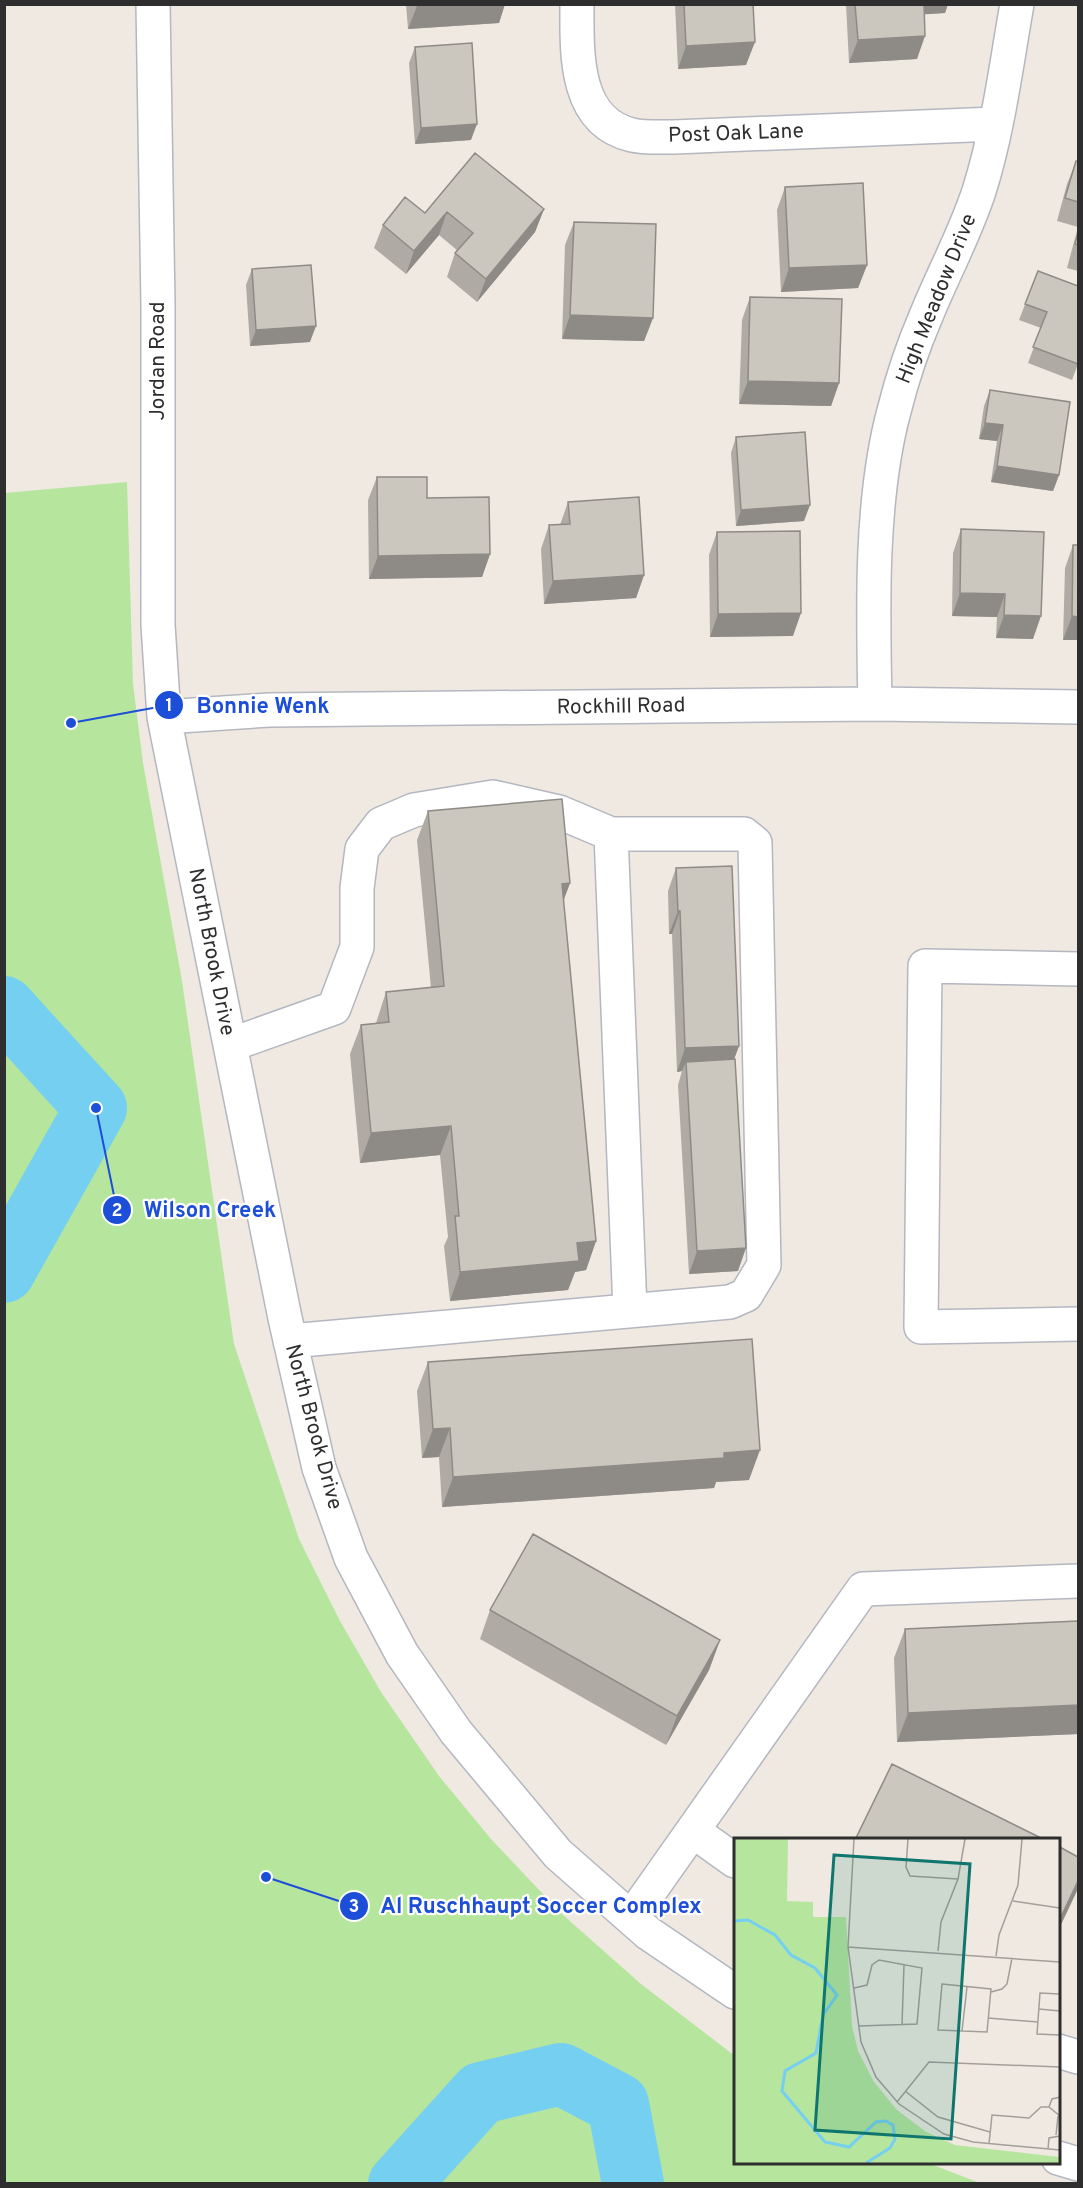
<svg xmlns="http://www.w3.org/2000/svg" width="1083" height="2188" font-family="Overpass,sans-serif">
	<rect width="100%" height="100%" fill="#efe9e1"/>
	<path fill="#b6e59e" d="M127,482L133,684L143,763L182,981L234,1344L299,1539L340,1621L381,1692L439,1776L491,1839L562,1914L641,1984L735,2056V2162L928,2163L980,2183H5V493Z"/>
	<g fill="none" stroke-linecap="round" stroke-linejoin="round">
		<path stroke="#75cff0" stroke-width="62" d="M4,1007L96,1108L4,1272
			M399,2184L481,2093L561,2074L618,2104L633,2184"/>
		<g stroke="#b4b7c1" stroke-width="36">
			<path id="minor" d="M153,4L158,305V625L164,717L285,1318L319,1468L351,1558L402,1654L456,1732L558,1854L648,1933L735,1992
				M577,4C577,51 573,121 632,135C644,138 660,137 674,137L995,124
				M875,704C873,611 870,500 894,411C902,379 913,346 926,316C943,274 965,234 979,191C998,131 1006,67 1017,4
				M164,717L269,710L875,704L1078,707
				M611,834L630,1310
				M1078,969L925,966L921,1327L1078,1324
				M230,1045L334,1008L357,947V888L362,849L381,824L414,810L493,797L559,812L611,834H744L755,843L764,1265L746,1295L730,1302L290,1341
				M693,1831L735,1861
				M631,1918L863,1589L1078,1581
				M1058,2051L1078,2057
				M1058,2158L1078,2164"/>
		</g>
		<use href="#minor" stroke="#fff" stroke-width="33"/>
	</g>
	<path fill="#afaba4" d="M406,4H505L499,23L408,29Z
		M675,4H753L746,65L678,69Z
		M846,4H948L945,13L924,14L917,59L849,63Z
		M415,47L471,140L415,144L409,63Z
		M1076,161H1078V271L1067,268L1078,227L1057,221L1067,184Z
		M785,187L867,265L858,288L781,292L777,210Z
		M544,209L535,232L477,302L447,277L455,253L458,251L439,235L406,274L374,248L383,225L425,213Z
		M574,222L653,318L644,341L562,339L565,245Z
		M252,269L310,342L250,346L246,285Z
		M1038,271L1078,364L1072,380L1028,363L1041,328L1019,320Z
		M750,297L839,383L831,406L739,404L742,320Z
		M990,390L1059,475L1053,491L991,482L997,441L979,439L984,406Z
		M736,437L804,521L736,526L731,453Z
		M377,477L427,498L490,554L482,577L369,579L368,500Z
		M568,502L644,575L636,598L544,604L541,549L549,525H560Z
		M961,529L1044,532L1033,639L996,638L997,617L952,616L953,553Z
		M717,532L793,636L710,637L709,555Z
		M1073,545L1078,640H1063L1065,568Z
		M428,811L570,883L563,900L596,1241L586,1270L575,1272L568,1290L450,1301L444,1246L448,1237L440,1155L360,1163L350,1054L361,1025L376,1023L386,992L431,988L417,840Z
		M676,868L739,1046L734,1059L738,1271L689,1274L678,1085L682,1071L677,1072L672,934H669L668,891Z
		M428,1362L749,1480L716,1482L714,1488L442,1507L439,1457L422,1458L417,1391Z
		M490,1610L720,1640L709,1670L666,1745L480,1639Z
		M1078,1621V1734L897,1742L894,1658L905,1629Z"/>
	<path fill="#8e8b86" d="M441,4H505L499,23L408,29L417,6Z
		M918,4H948L945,13L914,15Z
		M925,36L917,59L849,63L858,40Z
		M755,42L746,65L678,69L686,46Z
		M477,124L471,140L415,144L421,128Z
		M544,209L535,232L477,302L486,279Z
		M447,212L439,235L406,274L414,251Z
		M867,265L858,288L781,292L789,268Z
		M570,315L653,318L644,341L562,339Z
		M316,326L310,342L250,346L256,330Z
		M748,381L839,383L831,406L739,404Z
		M985,423L1003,425L997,441L979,439Z
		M997,466L1059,475L1053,491L991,482Z
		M810,505L804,521L736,526L741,510Z
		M490,554L482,577L369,579L378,556Z
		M644,575L636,598L544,604L553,581Z
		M960,593L1005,594L997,617L952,616Z
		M801,613L793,636L710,637L718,614Z
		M1004,615L1041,616L1033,639L996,638Z
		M1072,616L1078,617V640H1063Z
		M570,883L559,913L562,884Z
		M678,911H680L672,934H669Z
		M739,1046L730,1070L686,1062L682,1071L677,1072L685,1048Z
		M451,1126L440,1155L360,1163L371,1133Z
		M596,1241L586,1270L575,1272L568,1290L450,1301L460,1272L577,1243Z
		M746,1248L738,1271L689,1274L697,1251Z
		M450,1428L439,1457L422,1458L433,1429Z
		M760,1450L749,1480L716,1482L714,1488L442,1507L453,1477Z
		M720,1640L709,1670L666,1745L677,1716Z
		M1078,1705V1734L897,1742L908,1713Z
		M1078,1881V1888L1077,1891L1058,1931V1923Z"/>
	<path fill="#cbc7bf" stroke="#8e8b86" stroke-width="1.5" d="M416,4H441L417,6Z
		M684,4H753L755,42L686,46Z
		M855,4H924L925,36L858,40Z
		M472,43L477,124L421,128L415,47Z
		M475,153L544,209L486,279L455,253L473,233L447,212L414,251L383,225L405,197L425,213Z
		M1076,161H1078V202L1065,198Z
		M863,183L867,265L789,268L785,187Z
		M574,222L656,224L653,318L570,315Z
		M1078,233V245L1075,244Z
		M311,265L316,326L256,330L252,269Z
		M1038,271L1078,286V364L1033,347L1047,312L1025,304Z
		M750,297L842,299L839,383L748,381Z
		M990,390L1070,402L1059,475L997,466L1003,425L985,423Z
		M805,432L810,505L741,510L736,437Z
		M377,477H427V498L489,497L490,554L378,556Z
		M639,497L644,575L553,581L549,525L570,524L568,502Z
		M961,529L1044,532L1041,616L1004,615L1005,594L960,593Z
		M800,531L801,613L718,614L717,532Z
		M1073,545H1078V617L1072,616Z
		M562,799L570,883L562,884L596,1241L577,1243L579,1261L460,1272L455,1216H459L451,1126L371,1133L361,1025L389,1022L386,992L444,986L428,811Z
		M732,866L739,1046L685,1048L680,911H678L676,868Z
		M735,1059L746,1248L697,1251L686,1062Z
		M752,1339L760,1450L724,1453V1458L453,1477L450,1428L433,1429L428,1362Z
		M533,1534L720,1640L677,1716L490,1610Z
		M1078,1621V1705L908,1713L905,1629Z
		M892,1764L1045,1840H855Z
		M1058,1846L1078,1857V1881L1058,1923Z"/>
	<g text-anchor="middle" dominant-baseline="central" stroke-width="4.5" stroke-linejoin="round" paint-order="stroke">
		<g font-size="21" fill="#2e2e2e" stroke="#fff">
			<text transform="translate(736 134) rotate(-2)">Post Oak Lane</text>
			<text transform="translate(937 299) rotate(-68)">High Meadow Drive</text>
			<text transform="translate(158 361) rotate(-90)">Jordan Road</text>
			<text transform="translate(621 707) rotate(-1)">Rockhill Road</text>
			<text transform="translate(211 952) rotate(79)">North Brook Drive</text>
			<text transform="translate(313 1427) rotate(75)">North Brook Drive</text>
		</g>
	</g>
	<g transform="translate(734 1838)">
		<rect width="326" height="326" fill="#efe9e1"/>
		<path d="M0,1H54L53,63L79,64V79H112L118,188L124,213L140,244L163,272L192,294L221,307L325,319V325H0Z" fill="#b6e59e"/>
		<path fill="none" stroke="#75cff0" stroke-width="3" d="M0,83L14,82L41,97L57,117L81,130L103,157L89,177L82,215L51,233L48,253L91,304L115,309L142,284L152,283L159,287L161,301L156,310L132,325"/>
		<path fill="none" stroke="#a29e99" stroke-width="1.5" d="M120,1L114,109L127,204L142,239L165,266L210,296L239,304L326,312M174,1L172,29L176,38L224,41M279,63L326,70M114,109L326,124M204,113L207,84L224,41L231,1M262,118L265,97L284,47L288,1M208,146L257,151L253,194L204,192ZM120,150L133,147L138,127L145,122L188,130L183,186L125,188M257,154L268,151L273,146L278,120M326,156L306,155L303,196L326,197M305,171L326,173M254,180L304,184M168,187L170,127M228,193L233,149M171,253L204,279L256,294M326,259L318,261L315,269L326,278M163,264L195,224L326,229M322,297L324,278M255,306L258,277L295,280L307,269H315M314,311L315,300L326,298"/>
		<path fill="#0f766e" fill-opacity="0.15" stroke="#0f766e" stroke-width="3" d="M100,17L236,26L217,301L81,292Z"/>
		<rect width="326" height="326" fill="none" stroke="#2e2e2e" stroke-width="3"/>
	</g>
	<path fill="none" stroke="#1d4ed8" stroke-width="2" d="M71 723L169 705M96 1108L117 1210M266 1877L354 1906"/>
	<g fill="#1d4ed8" stroke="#fff" stroke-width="2">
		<circle cx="71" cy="723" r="6"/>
		<circle cx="96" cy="1108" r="6"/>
		<circle cx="266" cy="1877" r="6"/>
		<circle cx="169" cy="705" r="15"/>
		<circle cx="117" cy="1210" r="15"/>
		<circle cx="354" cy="1906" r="15"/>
	</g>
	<g font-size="18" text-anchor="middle" font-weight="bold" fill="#fff">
		<text x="169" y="711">1</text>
		<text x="117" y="1216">2</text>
		<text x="354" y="1912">3</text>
	</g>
	<g font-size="22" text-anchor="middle" font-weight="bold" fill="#1d4ed8" stroke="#fff" stroke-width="4.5" stroke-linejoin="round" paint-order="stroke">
		<text x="263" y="713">Bonnie Wenk</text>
		<text x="210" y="1217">Wilson Creek</text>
		<text x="541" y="1913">Al Ruschhaupt Soccer Complex</text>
	</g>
	<rect width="1083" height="2188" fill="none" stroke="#2e2e2e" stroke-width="12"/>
</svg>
